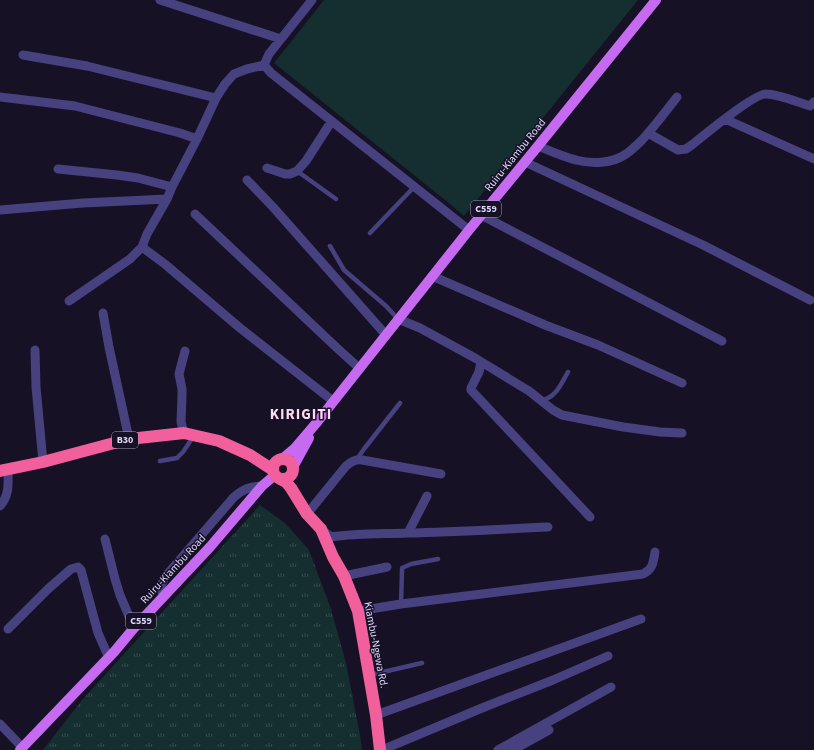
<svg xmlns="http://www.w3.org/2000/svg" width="814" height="750" font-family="'Source Sans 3',sans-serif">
	<defs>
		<pattern id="grass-tufts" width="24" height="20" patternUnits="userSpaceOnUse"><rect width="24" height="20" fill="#152e2f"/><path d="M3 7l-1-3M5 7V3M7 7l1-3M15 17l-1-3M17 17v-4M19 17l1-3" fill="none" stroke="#374c4e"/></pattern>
	</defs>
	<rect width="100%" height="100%" fill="#161125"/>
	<path fill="url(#grass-tufts)" d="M260,505L285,523L309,550L331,609L346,663L360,735L362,750H43L82,700Z"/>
	<path fill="#152e2f" d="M324,0H638L464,216L450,204L274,63Z"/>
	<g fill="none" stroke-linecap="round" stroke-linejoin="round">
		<path stroke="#474180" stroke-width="4.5" d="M297,171L336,199
			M370,233L414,187
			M330,246L344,270L386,306L398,319
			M542,400C556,398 562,382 568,372
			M357,459L364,449L400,403
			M160,461L177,458L183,452L193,437
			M401,604L402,571V568L411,564L438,559
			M370,675L422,663"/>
		<path stroke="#474180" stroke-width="9" d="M160,0L281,39
			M312,0L269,54L264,65L271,73L469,230
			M23,55L87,66L216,98
			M264,65L247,69L234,74L225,84L216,98L197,139L172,187L167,199L147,234L142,247L166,265L240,328L333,401
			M0,97L75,106L180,133L197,139
			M725,119L814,159
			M648,133L678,150L686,149L693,144C704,135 755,93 766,94C778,94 797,102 810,106L814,102
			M538,146C550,151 563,157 576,160C591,164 612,164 626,154C632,150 637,145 642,140C655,126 666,111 677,97
			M525,162L703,245L810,300
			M267,168L285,174H290L297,171L306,161L331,122
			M58,169L117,175L138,178L172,187
			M247,180L273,207L386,335
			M0,210L83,203L167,199
			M195,214L337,348L359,368
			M481,215L722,341
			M432,276L545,325L598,345L682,383
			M69,301L130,259L142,247
			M103,313L109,347L129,439
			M398,319L420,328L475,358L529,391L553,410L562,415L623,427L660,432L682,433
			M35,350L36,387L43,462
			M481,362L479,372L471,388V390L590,517
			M184,433L181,422L182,396V389L179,374L185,351
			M0,506C10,495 8,482 8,469
			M307,514L346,466C351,462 355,459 362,460L441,474
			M321,529L331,537C357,533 382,534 408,533C455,532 502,529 548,527
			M408,533L427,496
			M105,539L115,579L120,595L134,628
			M344,576L387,567
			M163,598L161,586L165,577L234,497C245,488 249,487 262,486
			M358,611L401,604L643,574C653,569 653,563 655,552
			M8,629L48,589L71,569L78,567L81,570L98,633L109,658
			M376,715L641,619
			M0,724L22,747
			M382,750L482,708L553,680L608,656
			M498,750L611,687
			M513,750L549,730"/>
		<path stroke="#c76af2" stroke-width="10" d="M282,459L295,448L318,421L469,230L538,146L656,0
			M293,467L309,438
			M20,750L114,652L134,628L210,547L262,486L275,475"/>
		<path stroke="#f15f9c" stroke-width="12" d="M273 469a10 10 0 1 1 20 0a10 10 0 1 1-20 0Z
			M0,471L43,462L129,439L184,433L219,441L250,455L273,470
			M280,479L286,482L291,488L307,514L321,529L333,557L344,576L358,611L376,715L380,750"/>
	</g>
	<g text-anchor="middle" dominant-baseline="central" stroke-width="3" stroke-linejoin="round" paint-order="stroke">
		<g fill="#161125" stroke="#a39dbc" stroke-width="1">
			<rect x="471" y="201" width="30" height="16" rx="3"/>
			<rect x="112" y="432" width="26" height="16" rx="3"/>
			<rect x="126" y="613" width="30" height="16" rx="3"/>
		</g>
		<g font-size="10" font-weight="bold" fill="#dfd9fc">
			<text x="486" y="209">C559</text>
			<text x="125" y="440">B30</text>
			<text x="141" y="621">C559</text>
		</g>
		<g font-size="11" fill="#dfd9fc" stroke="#161125">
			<text transform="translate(515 155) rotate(-51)">Ruiru-Kiambu Road</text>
			<text transform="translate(173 569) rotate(-47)">Ruiru-Kiambu Road</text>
			<text transform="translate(376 645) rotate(79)">Kiambu-Ngewa Rd.</text>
		</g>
		<g font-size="15" font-weight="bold" letter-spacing="1" fill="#fcdbee" stroke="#161125">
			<text x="301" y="414">KIRIGITI</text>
		</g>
	</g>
</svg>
